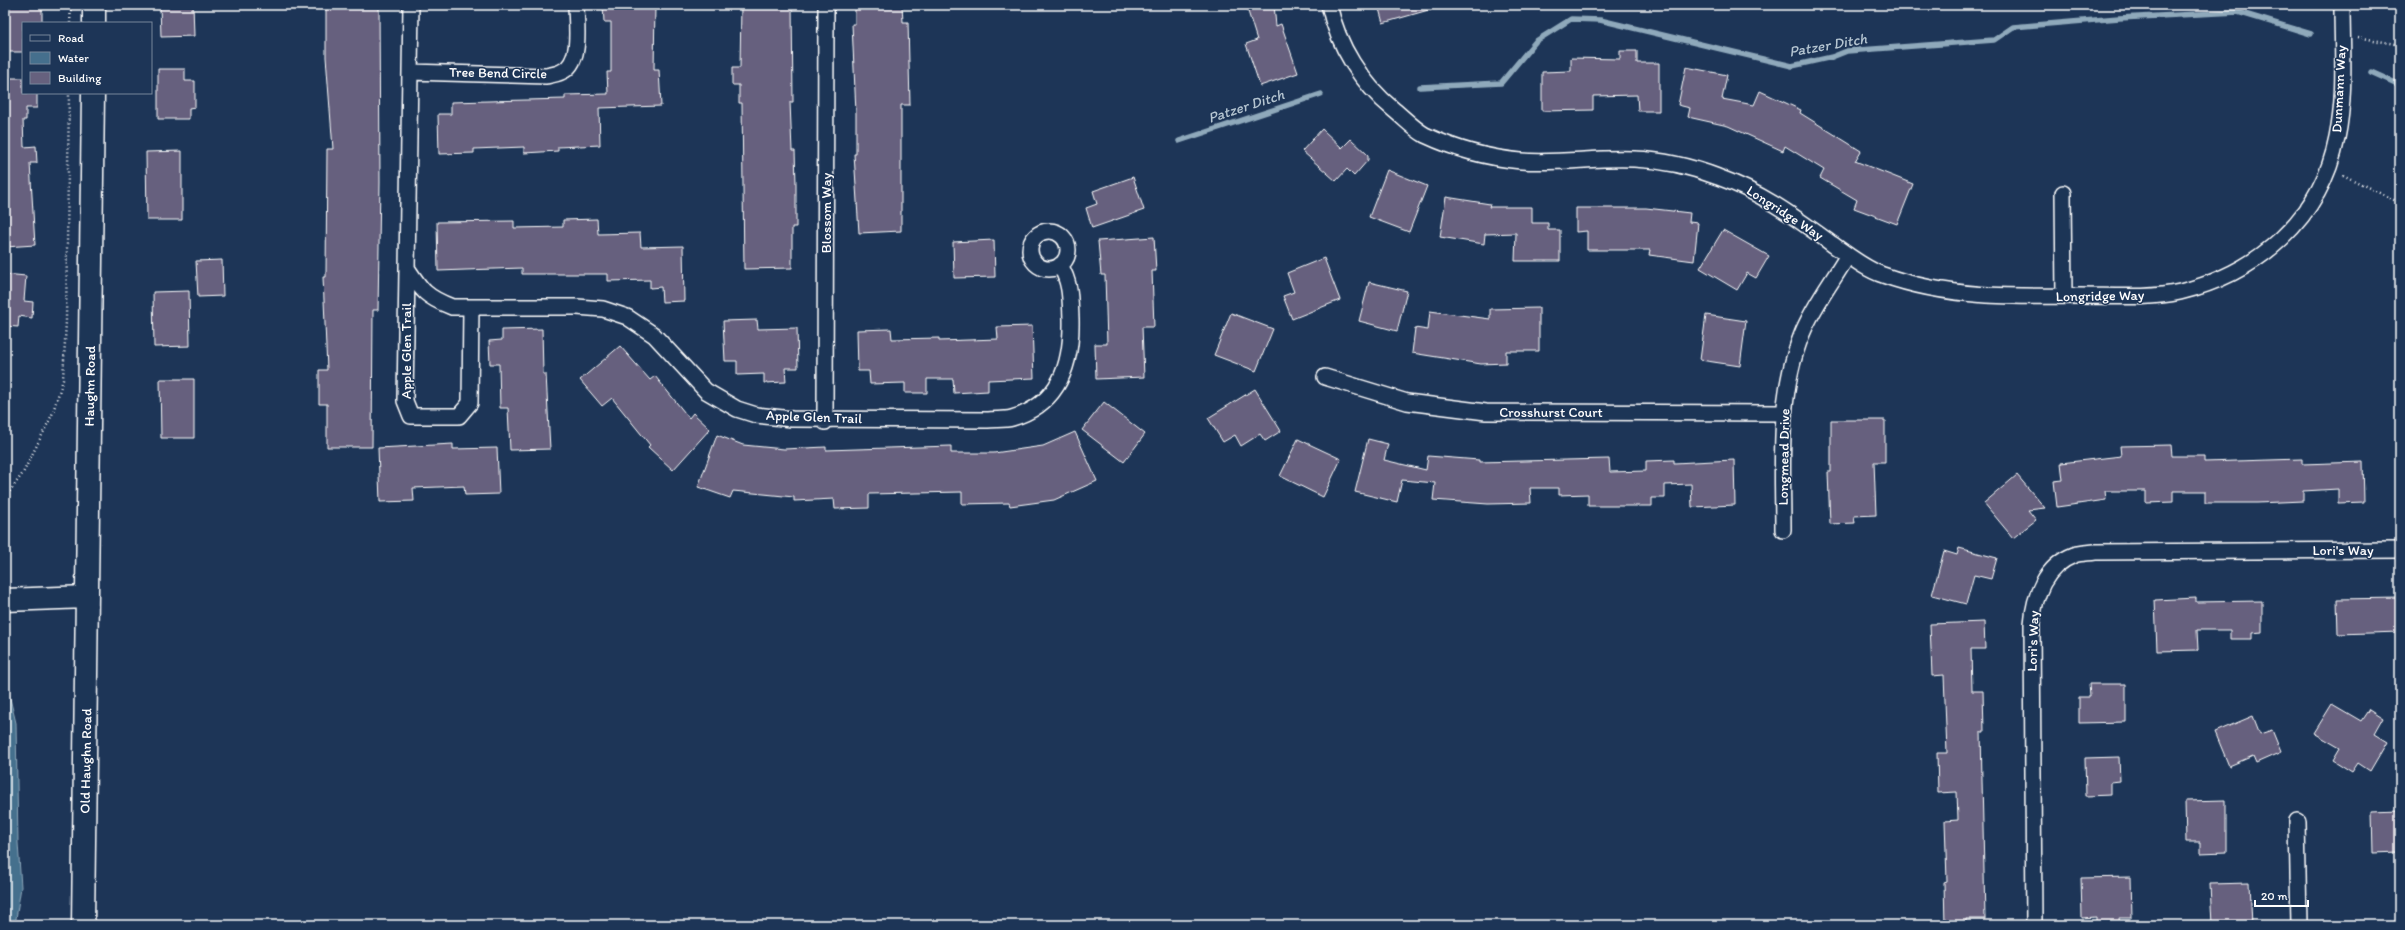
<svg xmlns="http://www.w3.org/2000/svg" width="2405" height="930" font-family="Itim,sans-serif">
	<rect width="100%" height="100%" fill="#1d3557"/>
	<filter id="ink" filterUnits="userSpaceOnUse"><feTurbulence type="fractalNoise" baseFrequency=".025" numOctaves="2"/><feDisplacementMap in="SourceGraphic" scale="8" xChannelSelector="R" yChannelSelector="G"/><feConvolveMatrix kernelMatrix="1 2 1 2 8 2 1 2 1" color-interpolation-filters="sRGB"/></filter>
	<g filter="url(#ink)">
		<path fill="#456f8d" stroke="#8fa9bb" d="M5,678L16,723L18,843L21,887L15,925H5Z"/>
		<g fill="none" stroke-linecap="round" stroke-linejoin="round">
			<path stroke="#8fa9bb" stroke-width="5.5" d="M2371,72L2400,85
				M1420,87L1501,83L1536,41L1571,19L1600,20L1792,66L1832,57L1847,51L1994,40L2013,27L2119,18L2238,12L2311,34
				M1179,141L1321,94"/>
		</g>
		<path fill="#66617e" stroke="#fff" d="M5,5H42V23H23V52H5Z
			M160,5H193L194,36L161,37Z
			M326,5H379L380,182L378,310H373L372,447H327V404H319V370H327L323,277H326L327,149H333L326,57Z
			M603,5H655L654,70H659L661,106L599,108L600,145L558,147V151L524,153V147L474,149V153L439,154L438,114H451V102L565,99V95L608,94L607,72H611V22H604Z
			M741,5H792L793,102H790L792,151H795L796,184V227H792V268L744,269L742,103H739V85H732V68H740Z
			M855,5H902L903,22H908L910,105H901V231L859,233L854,154H856V113L852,24H855Z
			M1246,5H1274L1276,26L1281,24L1298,73L1260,86L1246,44L1257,40Z
			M1378,5H1432V9L1383,23Z
			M1620,51H1637V63H1659V111H1638L1637,95L1593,96V110L1542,111V72L1571,71V58L1620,59Z
			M1686,67L1727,75L1722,99L1754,105L1760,91L1801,110L1800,113L1861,151L1855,161L1913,184L1897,224L1854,208L1857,200L1820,178L1824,170L1785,146L1783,151L1728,126L1688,117L1690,108L1678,105Z
			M158,69H185V81H195V107L189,108V119H158Z
			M5,78H23V93H37V108H26V120H23L24,147L36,146L37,163H30L35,245L5,247Z
			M1322,129L1342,148L1351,139L1368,155V160L1354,176L1347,169L1336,181L1302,151Z
			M182,151V220H147L146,152Z
			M1387,170L1427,186L1409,232L1369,217Z
			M1133,177L1144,210L1092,228L1086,208L1097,204L1093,191Z
			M1446,197L1490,204L1489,207H1532V223H1548V230H1560V261H1515L1516,233L1485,234L1484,244L1440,237Z
			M1576,208H1646L1690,213L1689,222L1698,223L1694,261L1649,255L1650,250H1587V231L1576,232Z
			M597,219L598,234L640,233L641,247L683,246L684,301L662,302L661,287L650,288V280L608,281V274H522V268L438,271L437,222L514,221V228L563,227V220Z
			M1723,230L1769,256L1756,278L1747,273L1737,290L1700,268Z
			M1154,237L1156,271H1152L1154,327H1142L1144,377L1096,379L1095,344H1107L1105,275H1101L1098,241Z
			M994,240L995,277L954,278L953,242Z
			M1324,258L1340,300L1292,319L1283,296L1294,292L1287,273Z
			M222,260L223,296L198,297L196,261Z
			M5,274L26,276L24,301L33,302L32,318L19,316L18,327L5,326Z
			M1369,282L1407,291L1397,331L1359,321Z
			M189,291L190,346L154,347L153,292Z
			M1539,308V351H1506V363L1481,364L1412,353L1415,328L1428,330L1430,311L1490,319V309Z
			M1231,313L1273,329L1256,371L1214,355Z
			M1706,315L1746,321L1740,366L1700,360Z
			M757,320L758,329L797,328L798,368H785L786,382L764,383V374L737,375V361H725L723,321Z
			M1032,326L1034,378L988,380V391L954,393L953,379H927V393H905V383L870,384L869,371H858L857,330L891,329L892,339L939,338V341L998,339L997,327Z
			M542,329L543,374H546L550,449L510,450L508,408H500L499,364H490L489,341L502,340V330Z
			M620,346L650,380L655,376L689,418L693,413L710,429L673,470L648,447L650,445L612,398L602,406L580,380Z
			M160,379H194V438H161Z
			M1255,389L1281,431L1265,441L1260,434L1241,446L1235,435L1223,442L1208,418Z
			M1104,402L1145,434L1124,462L1082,430Z
			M1831,420H1885V462H1874L1876,515L1854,516L1855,523L1830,524L1828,472H1831Z
			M1075,432L1097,481L1054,500L1010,506L1009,503L962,504V492L869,494V508L835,509L834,499L794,501V497L733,491L730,498L698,487L717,435L743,445L784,449L826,447V450L951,446V453H994L1043,446Z
			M1298,439L1341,459L1323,497L1280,476Z
			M1368,439L1388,444L1384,460L1426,470L1428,456L1479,460V462L1609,459L1610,472L1646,471V461L1674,460V463L1734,460L1735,505L1692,507L1691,484L1665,485V498H1652V506H1588V494L1559,495V488H1530L1531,503L1488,504L1433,500L1435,483L1402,480L1397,502L1355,492Z
			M453,444V449L497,448L499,494L465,495L464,486L413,488L414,501L380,502L378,448Z
			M2171,445L2172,456H2204V462L2302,459V464L2363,462L2364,502L2338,503V489L2303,491V501L2257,503H2205V491H2173V502L2146,503V491H2105L2106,500L2057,507L2054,481L2063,480L2061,463L2121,456L2120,446Z
			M2017,475L2045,508L2028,510L2036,520L2013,538L1984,503Z
			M1959,548L1997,558L1991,579L1974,575L1966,604L1932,595L1944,551L1957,555Z
			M2196,598V602L2262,601V632L2252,633V639H2230V630H2197L2198,650L2157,651L2155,600Z
			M2400,598V632L2338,634L2337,599Z
			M1984,622L1985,649H1971L1972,691H1983L1984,732H1981L1985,919H1966V925H1945L1944,882L1947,881L1945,821L1958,820L1957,792L1938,793L1937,753H1947L1944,675L1932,676L1930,624Z
			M2089,684H2126V722L2079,723V697H2090Z
			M2332,704L2361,721L2369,709L2383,718L2374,734L2387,742L2370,771L2358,763L2352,772L2333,760L2340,748L2314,733Z
			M2253,716L2260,734L2272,730L2281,752L2256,763L2253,756L2229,766L2215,732Z
			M2119,757L2120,781L2111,782V795L2086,796L2085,758Z
			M2226,800V852L2200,853V842H2186L2185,801Z
			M2400,811V852L2373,853L2372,812Z
			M2131,877L2132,918H2119L2120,925H2096V917L2082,918L2081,878Z
			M2249,883L2251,925H2212L2210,884Z"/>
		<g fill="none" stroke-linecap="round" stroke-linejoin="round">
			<g stroke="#fff" stroke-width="18">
				<path id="street" d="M411,5L405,401L411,416H459L470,403L471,307
					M1329,5C1338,46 1361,83 1394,110C1404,118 1414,129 1425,135C1455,149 1488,158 1521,161C1558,164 1597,157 1634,159C1662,160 1692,167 1718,177C1761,192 1796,218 1832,244C1848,255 1865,269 1883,275C1947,298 2013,297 2080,296C2113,296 2149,299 2180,292C2258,273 2321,219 2337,138C2346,95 2342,48 2342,5
					M410,72L546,76C551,75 557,74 561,72C583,63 576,24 576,5
					M2063,193L2064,296
					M1030 250a19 19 0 1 1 38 0a19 19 0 1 1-38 0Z
					M407,268C422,291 426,297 452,307H577L603,309L627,317L654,335L706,391L737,409L756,415L792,419L987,420C995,419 1005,420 1012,418C1060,404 1072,364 1071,319C1070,298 1071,284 1060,265
					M1325,377L1407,402L1486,412L1782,413
					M825,422L826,5
					M1783,530C1783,464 1777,396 1802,334C1813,306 1833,281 1848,255
					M2297,821L2299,925
					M2034,925L2032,624C2034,596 2045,566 2074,555C2080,553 2088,553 2095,552L2400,550"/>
			</g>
			<g stroke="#fff" stroke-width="25">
				<path id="secondary" d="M94,23V5
					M5,600L87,597
					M83,925L93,93"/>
			</g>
			<path stroke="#fff" stroke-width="2.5" stroke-dasharray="1 3" stroke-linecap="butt" d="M70,23L71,5
				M2358,37L2400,45
				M2343,175L2400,203
				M5,498L23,473L52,415L63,380L66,321L69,93"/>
			<use href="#street" stroke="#1d3557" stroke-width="15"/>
			<use href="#secondary" stroke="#1d3557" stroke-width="22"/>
		</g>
	</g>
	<g text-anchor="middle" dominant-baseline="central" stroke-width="3" stroke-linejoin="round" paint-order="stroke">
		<g font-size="14" fill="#fff" stroke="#1d3557">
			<text transform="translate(498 73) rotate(1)">Tree Bend Circle</text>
			<text transform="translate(2339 89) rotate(-87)">Dunmann Way</text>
			<text transform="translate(826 213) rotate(-90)">Blossom Way</text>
			<text transform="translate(1785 213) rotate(33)">Longridge Way</text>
			<text transform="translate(2100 296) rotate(-1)">Longridge Way</text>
			<text transform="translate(406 351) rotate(-90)">Apple Glen Trail</text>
			<text transform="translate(90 386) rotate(-89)">Haughn Road</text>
			<text x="1551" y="412">Crosshurst Court</text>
			<text transform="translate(814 417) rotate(2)">Apple Glen Trail</text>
			<text transform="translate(1784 457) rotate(-89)">Longmead Drive</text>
			<text x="2343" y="550">Lori's Way</text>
			<text transform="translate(2033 641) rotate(-88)">Lori's Way</text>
			<text transform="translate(86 761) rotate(-89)">Old Haughn Road</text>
		</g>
		<g font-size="15" font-style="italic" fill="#b5c5d1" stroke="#1d3557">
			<text transform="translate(1828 45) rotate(-10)">Patzer Ditch</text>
			<text transform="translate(1246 106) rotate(-18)">Patzer Ditch</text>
		</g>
	</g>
	<rect width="2405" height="930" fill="none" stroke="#1d3557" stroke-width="20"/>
	<rect x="10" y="10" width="2385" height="910" fill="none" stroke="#fff" stroke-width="1.5" filter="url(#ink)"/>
	<rect x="22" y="22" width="130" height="72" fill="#1d3557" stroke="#77869a"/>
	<rect x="30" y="35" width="20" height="6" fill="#1d3557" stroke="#77869a"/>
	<text x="58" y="42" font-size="12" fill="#ffffff">Road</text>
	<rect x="30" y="52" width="20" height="12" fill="#456f8d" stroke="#77869a"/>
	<text x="58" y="62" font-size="12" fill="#ffffff">Water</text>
	<rect x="30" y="72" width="20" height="12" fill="#66617e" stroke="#77869a"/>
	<text x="58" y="82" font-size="12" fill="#ffffff">Building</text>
	<path d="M2255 900v6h53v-6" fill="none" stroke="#ffffff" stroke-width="2"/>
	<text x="2261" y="900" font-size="12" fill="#ffffff" stroke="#1d3557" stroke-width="3" paint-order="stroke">20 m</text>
</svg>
